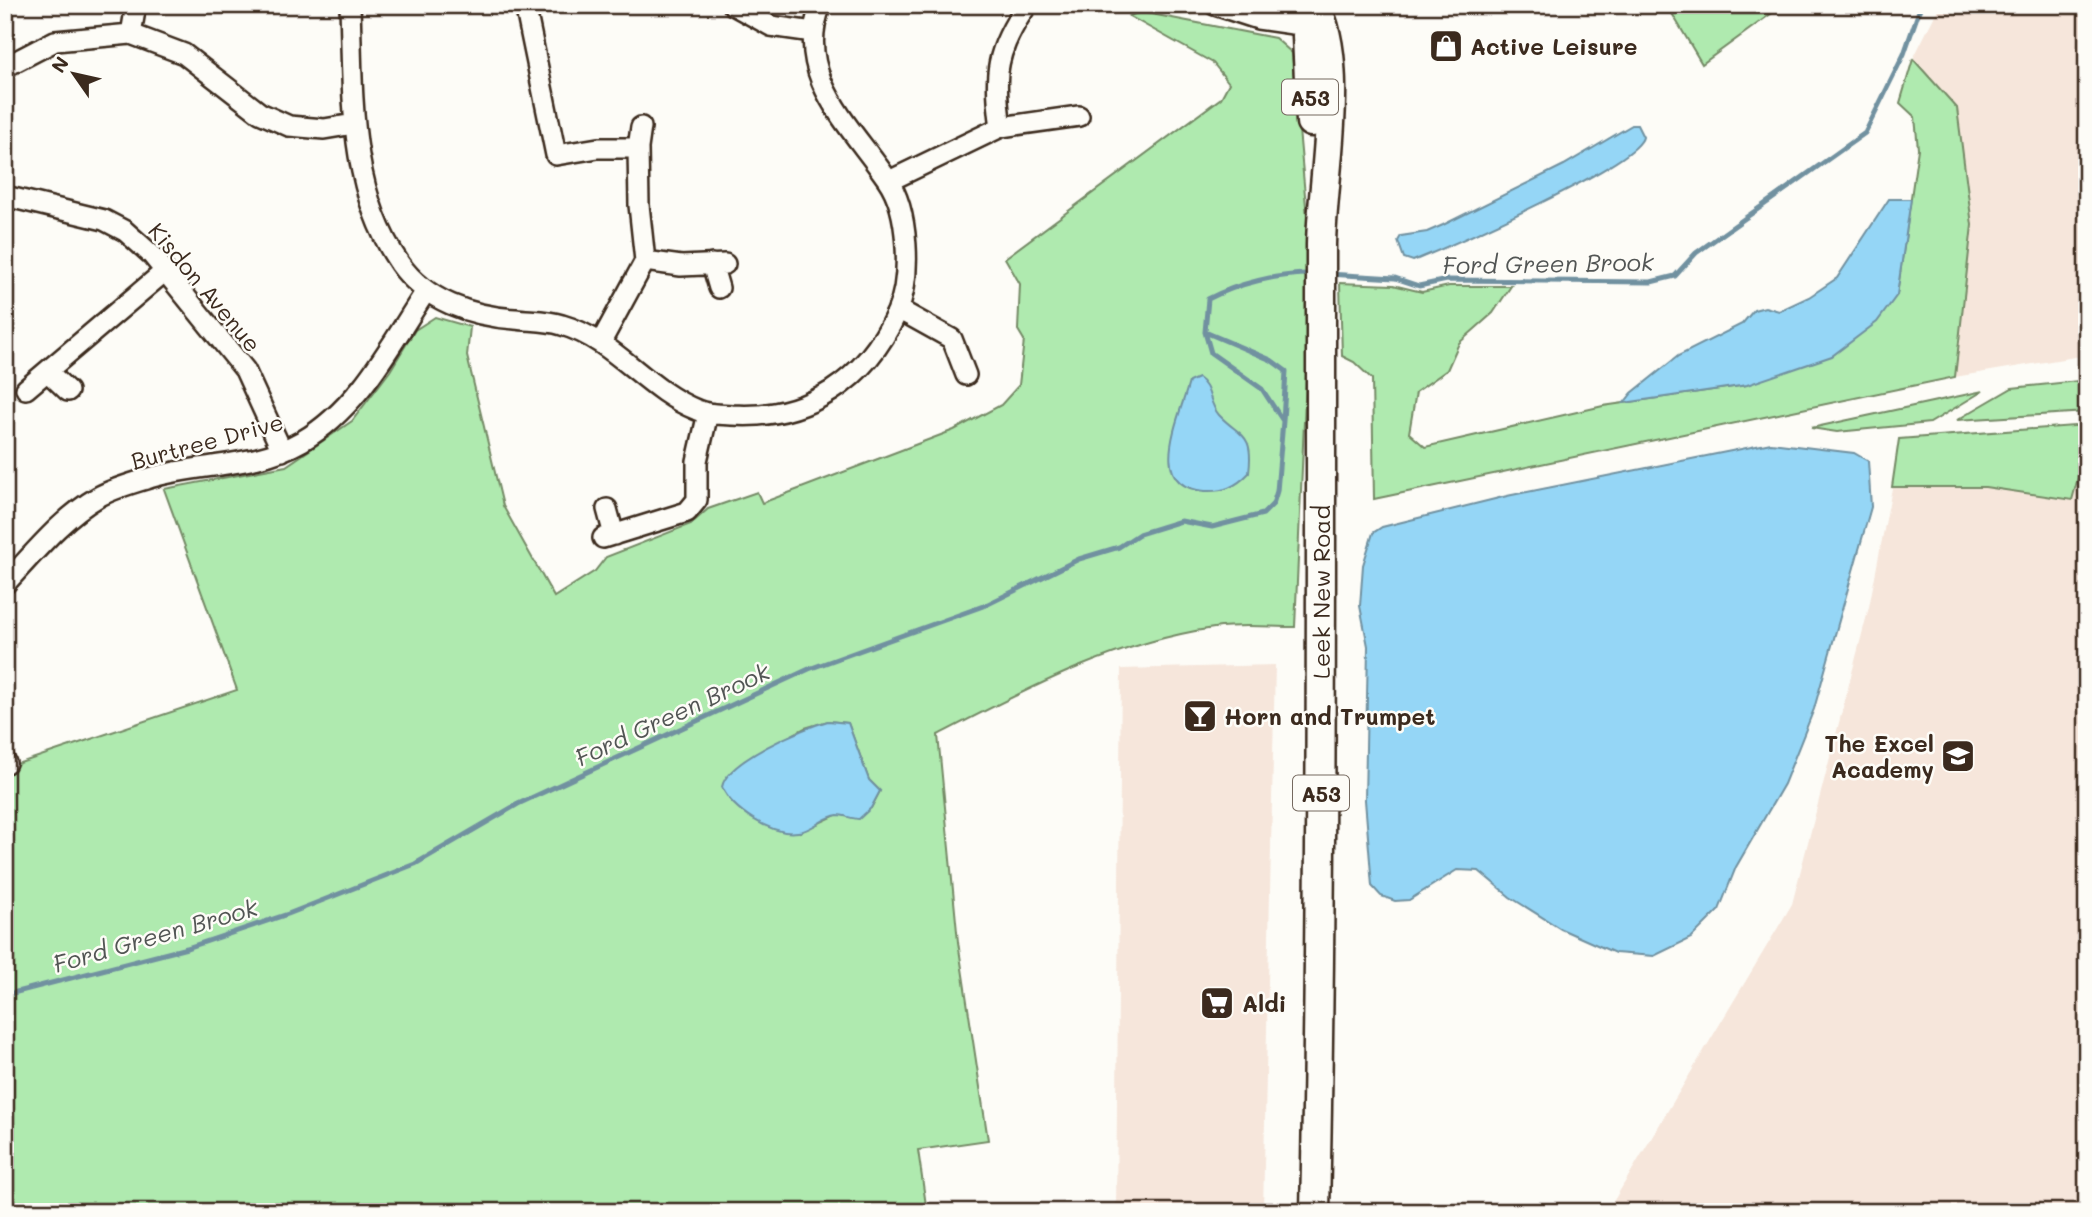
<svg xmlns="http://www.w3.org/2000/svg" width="2092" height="1217" font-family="Mali,sans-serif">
	<rect width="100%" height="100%" fill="#fdfcf7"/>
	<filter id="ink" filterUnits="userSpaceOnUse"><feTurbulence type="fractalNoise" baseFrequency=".0143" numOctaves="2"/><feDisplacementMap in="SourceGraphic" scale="14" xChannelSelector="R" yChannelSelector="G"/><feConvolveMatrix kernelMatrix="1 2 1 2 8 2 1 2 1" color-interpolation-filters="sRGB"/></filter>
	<g filter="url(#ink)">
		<path fill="#f6e6db" d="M1940,5H2087V355L1955,377L1972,225L1957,108L1913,59Z
			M2087,442V1212H1607L1792,904L1869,607L1899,452Z
			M1275,665L1263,1212H1116L1121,669Z"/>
		<path fill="#afeaaf" stroke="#758a66" stroke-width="2" fill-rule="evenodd" d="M1667,5H1783L1702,64Z
			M1141,12L1275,38L1292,53L1308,228L1309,308L1295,627C1268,627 1240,624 1214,628C1115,642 1025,690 938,735L958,942L988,1140L918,1150L927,1212H5V768L237,690L164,489L286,466L352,421L390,371L415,330L435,317L470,327L467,356L503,506L554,597L595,571L606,557L691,524L708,509L757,492L762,503L954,430L1001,405L1019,385L1024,340L1018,330L1020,284L1005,258L1221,98L1229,83L1213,63L1129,16ZM828,721L848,723L869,780L880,791L871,808L836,815L800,832L755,755L805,728Z
			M1913,59L1957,108L1972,225L1955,377L1374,499L1372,379L1354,362L1342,356L1340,283L1393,285L1422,292L1449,286H1511L1493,313L1459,343L1447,370L1416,392L1409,433L1425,447L1603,406L1747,385L1897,295L1918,149L1915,117L1900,103Z
			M2087,380V412L1957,420L2012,388Z
			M1983,391L1930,423L1837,432L1811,428Z
			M2087,425V466L2081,467L2072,500L1985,487H1892L1899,439Z"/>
		<path fill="#95d6f6" stroke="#7191a0" stroke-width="2" d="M1632,125H1637L1643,137C1638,164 1447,247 1413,261L1404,258L1398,241L1401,236L1427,232L1443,225L1564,165Z
			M1889,199H1911L1897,295L1877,322L1832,356L1747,385L1624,403L1632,393L1678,356L1742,324L1754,310L1765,307L1779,311L1809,297L1837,278Z
			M1198,378C1212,387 1208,403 1219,415C1241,438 1254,432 1249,473C1236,487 1223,492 1205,491C1144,487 1180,417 1189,382Z
			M1771,443L1854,453L1868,461L1871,507L1814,709L1784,784L1736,867L1719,910L1691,938L1654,956L1615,953L1561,929L1510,897L1479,871L1457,870L1409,900L1395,901L1381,896L1372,886L1365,800L1368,646L1360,606L1363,565L1373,533L1382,527L1507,496Z
			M828,721L848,723L869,780L880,791L871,808L859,819C852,819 844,815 838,815C824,816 812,831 798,832C772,836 732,810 722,787C726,761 803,728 828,721Z"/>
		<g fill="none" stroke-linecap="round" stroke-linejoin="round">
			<path stroke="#7191a0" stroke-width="5" d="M1328,274L1395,278L1419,286L1447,280L1651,282L1675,276L1696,253L1865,133L1904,54L1921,5
				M1205,332L1271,360L1286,371L1283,421
				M5,995L187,948L288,914L415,864L518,804L809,669L986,605L1079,559L1119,547L1139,534L1181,521L1212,527L1263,514L1273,504L1277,491L1283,421L1262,389L1211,353L1205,332L1208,299C1239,283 1277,274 1312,274"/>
			<g stroke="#3b2a1e" stroke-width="24">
				<path id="minor" d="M350,5C353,93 348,189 400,264C426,301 471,316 515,319C531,321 546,320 562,325C615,340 646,390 697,410C708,415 721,414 732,415C807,420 866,381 897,312C912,278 909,210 887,179C852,127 792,75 821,5
					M525,5L556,155L598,148H638L639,205L645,261L601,342
					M733,5L771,26L813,32
					M1215,5L1258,19L1293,24L1318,11
					M131,34L136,5
					M5,67L55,41L131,34L184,54L260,113L289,126L324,129L354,124
					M1001,127L1079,116
					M638,148L641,127
					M889,181L1001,127C993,74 996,50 1027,5
					M5,196L104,220L125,231L152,255L245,370L282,451
					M645,261L681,266L725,264
					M712,264L719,288
					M898,309L952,339L966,375
					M47,371L68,391
					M26,389L164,272
					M607,509L614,535
					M603,538L687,512L697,500V461L708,413
					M5,584C33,554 63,517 98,497C114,488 136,482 153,477C202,463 255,468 302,441C359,408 391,344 426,291
					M5,761L6,763"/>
			</g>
			<g stroke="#3b2a1e" stroke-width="33">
				<g id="highway">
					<path d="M1311,122L1307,36L1318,5"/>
					<path id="s1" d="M1315,1212C1322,889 1321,567 1321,245C1322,178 1345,72 1318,11"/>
				</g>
			</g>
			<use href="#minor" stroke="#fdfcf7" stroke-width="19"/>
			<use href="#highway" stroke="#fdfcf7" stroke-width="28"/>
		</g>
	</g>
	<defs>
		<g id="shop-square" transform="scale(1.75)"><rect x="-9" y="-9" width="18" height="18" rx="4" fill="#3b2a1e" stroke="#fdfcf7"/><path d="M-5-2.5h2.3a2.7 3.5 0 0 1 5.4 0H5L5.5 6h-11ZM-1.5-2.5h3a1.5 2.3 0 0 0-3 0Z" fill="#fff"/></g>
		<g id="bar-square" transform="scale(1.75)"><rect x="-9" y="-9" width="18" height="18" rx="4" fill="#3b2a1e" stroke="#fdfcf7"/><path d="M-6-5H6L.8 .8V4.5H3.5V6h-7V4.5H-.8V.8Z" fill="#fff"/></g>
		<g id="school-square" transform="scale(1.75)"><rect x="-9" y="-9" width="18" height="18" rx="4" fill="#3b2a1e" stroke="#fdfcf7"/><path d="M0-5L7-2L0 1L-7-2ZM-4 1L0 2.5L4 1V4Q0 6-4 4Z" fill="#fff"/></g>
		<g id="supermarket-square" transform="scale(1.75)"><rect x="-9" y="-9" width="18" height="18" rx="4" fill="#3b2a1e" stroke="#fdfcf7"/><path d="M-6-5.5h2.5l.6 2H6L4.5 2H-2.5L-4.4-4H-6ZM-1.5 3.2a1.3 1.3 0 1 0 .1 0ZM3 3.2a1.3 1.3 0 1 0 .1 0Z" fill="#fff"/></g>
	</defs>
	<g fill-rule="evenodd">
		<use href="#shop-square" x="1446" y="46"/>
		<use href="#bar-square" x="1200" y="716"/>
		<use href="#school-square" x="1958" y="756"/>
		<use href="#supermarket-square" x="1217" y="1003"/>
	</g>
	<g text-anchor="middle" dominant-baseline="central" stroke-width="5" stroke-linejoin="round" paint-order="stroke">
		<g fill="#fdfcf7" stroke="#75695f" stroke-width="2">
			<rect x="1282" y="79.5" width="56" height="35" rx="5"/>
			<rect x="1293" y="775.5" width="56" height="35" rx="5"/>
		</g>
		<g font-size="21" font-weight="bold" fill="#3b2a1e">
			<text x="1310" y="97">A53</text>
			<text x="1321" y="793">A53</text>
		</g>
		<g font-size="23" font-weight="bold" fill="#3b2a1e" stroke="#fdfcf7" text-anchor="start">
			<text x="1470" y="46">Active Leisure</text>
			<text x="1224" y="716">Horn and Trumpet</text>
			<text x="1934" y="743" text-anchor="end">The Excel<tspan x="1934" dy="26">Academy</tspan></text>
			<text x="1242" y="1003">Aldi</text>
		</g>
		<g font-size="23" fill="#3b2a1e" stroke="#fdfcf7">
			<text transform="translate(205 287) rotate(50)">Kisdon Avenue</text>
			<text transform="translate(207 441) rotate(-15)">Burtree Drive</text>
			<text stroke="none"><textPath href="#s1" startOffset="620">Leek New Road</textPath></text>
		</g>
		<g font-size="24" font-style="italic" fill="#525554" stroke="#fdfcf7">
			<text transform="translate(1548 263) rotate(-1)">Ford Green Brook</text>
			<text transform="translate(672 714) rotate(-25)">Ford Green Brook</text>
			<text transform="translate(155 935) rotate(-16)">Ford Green Brook</text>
		</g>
	</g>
	<rect width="2092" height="1217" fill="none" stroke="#fdfcf7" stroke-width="28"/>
	<rect x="14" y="14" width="2064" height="1189" fill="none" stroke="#3b2a1e" stroke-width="2.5" filter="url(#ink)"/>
	<g transform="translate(74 74) rotate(304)" stroke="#fdfcf7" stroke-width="5" paint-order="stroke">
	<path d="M0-5L12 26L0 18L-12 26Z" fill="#3b2a1e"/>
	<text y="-10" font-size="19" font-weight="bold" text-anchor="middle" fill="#3b2a1e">N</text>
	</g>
</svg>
